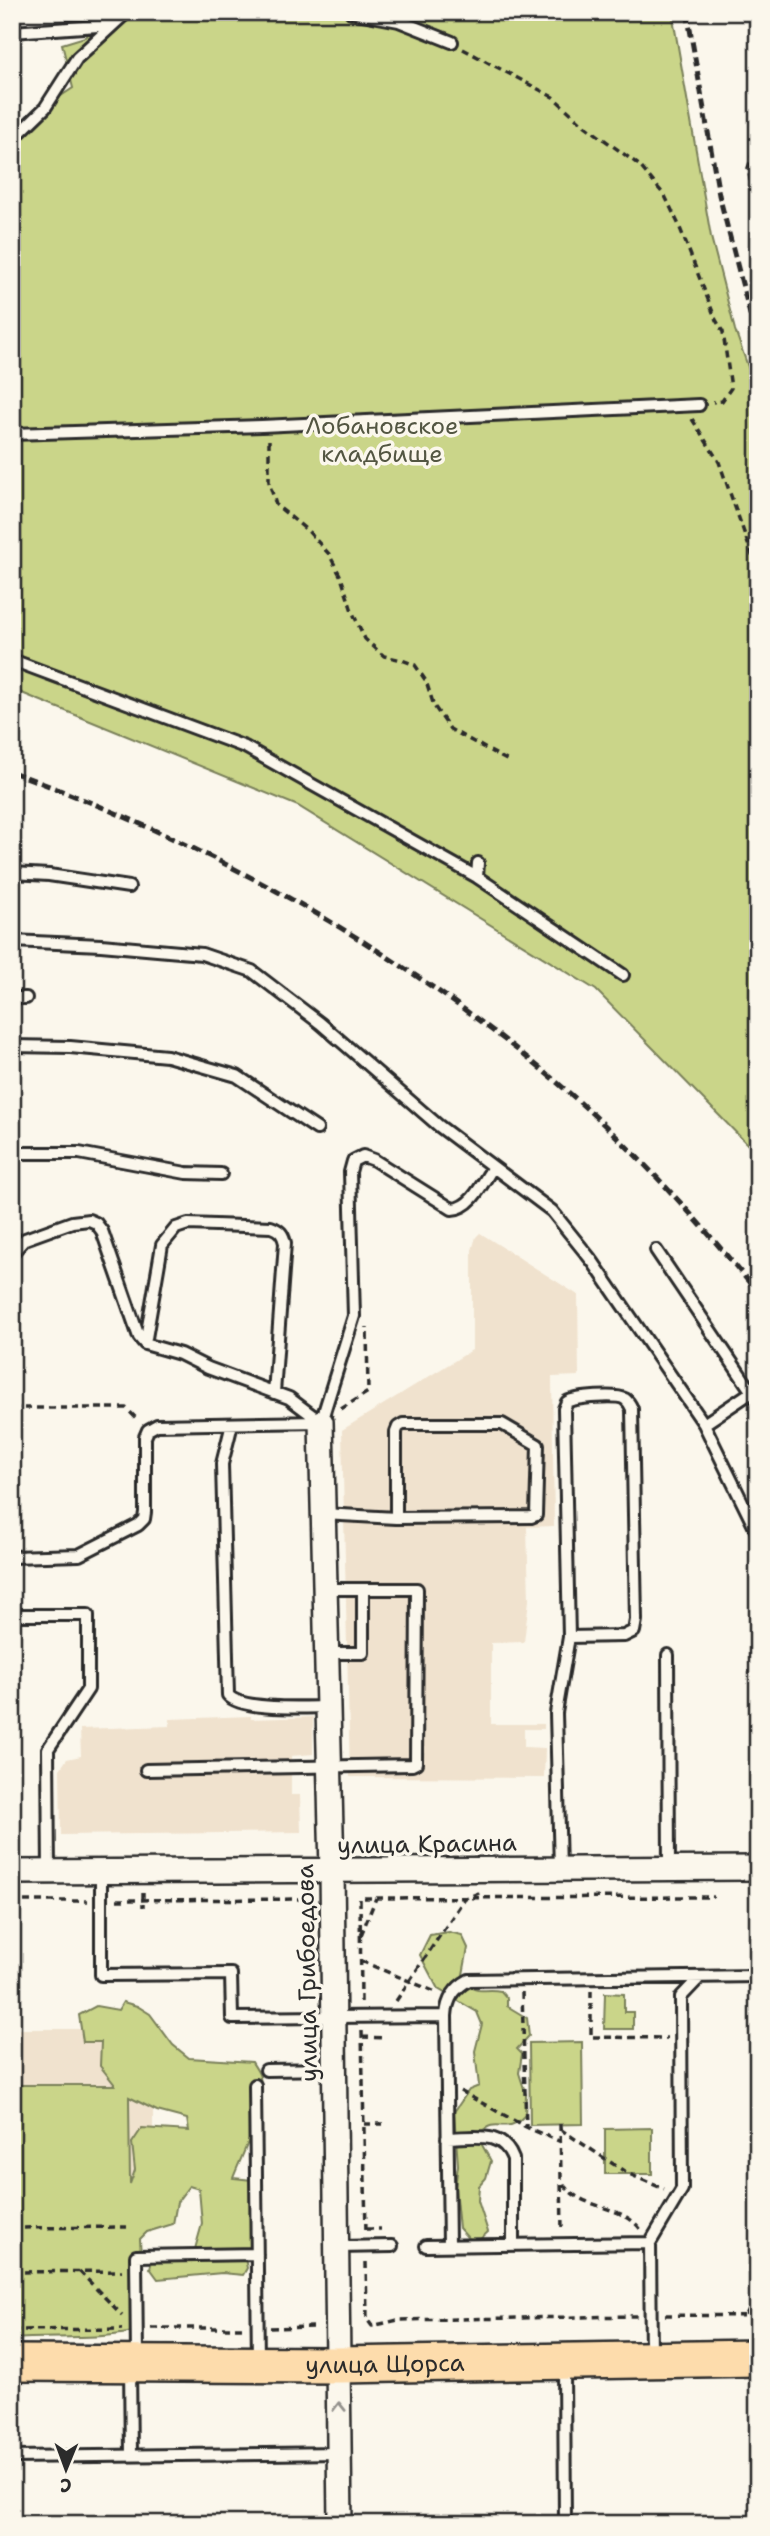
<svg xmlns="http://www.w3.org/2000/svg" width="770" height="2536" font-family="'Shantell Sans',sans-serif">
	<rect width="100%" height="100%" fill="#fbf7ec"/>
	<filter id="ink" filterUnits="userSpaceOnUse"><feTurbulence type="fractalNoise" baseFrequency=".0143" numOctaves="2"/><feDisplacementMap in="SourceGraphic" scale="14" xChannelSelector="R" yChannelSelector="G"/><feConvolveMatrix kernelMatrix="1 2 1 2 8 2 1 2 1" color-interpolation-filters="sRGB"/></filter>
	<g filter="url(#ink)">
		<path fill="#f0e2ce" d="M480,1233L578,1295L579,1376L552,1377L554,1526L527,1527L529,1600L524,1642L491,1643V1724H544V1729H524V1747L545,1748L544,1778L350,1777L342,1430L472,1350V1250L476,1237Z
			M251,1716V1719L313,1717V1754L291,1756V1795H300L301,1832L61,1835L60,1769L67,1759L81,1756L80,1729L170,1726V1719Z
			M12,1906H16L18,2029H106L153,2064V2184L12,2214Z"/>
		<path fill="#cad589" stroke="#7a805a" stroke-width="2" fill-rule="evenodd" d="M107,12H672L711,237L735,330L758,395V1155L596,990L298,806L12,689V128L73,88L62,44L85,37Z
			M449,1932L462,1935L468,1948L462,1980C479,1997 481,1987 501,1991L507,1998V2006L527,2018L529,2036L517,2049L522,2054L519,2073L526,2095L525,2115C505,2137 498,2115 480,2133L482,2145L491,2161L486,2178L479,2186L478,2201L488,2232L478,2241L468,2238L459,2228L455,2188L458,2165L454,2112L469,2090L479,2086L475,2051L482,2024L477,2012L438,1989L420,1955L430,1935Z
			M605,1993L624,1994V2012H633V2029H604Z
			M123,2002L137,2006L150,2014L173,2045L189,2058L252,2062C254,2066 259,2072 260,2077C267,2109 244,2149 233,2178L252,2180L254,2244L244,2254L247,2268L243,2275L222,2273L158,2279L150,2268L153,2257L195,2249L202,2224L199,2189L189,2186L177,2202L173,2224L147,2232L140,2239L142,2276L130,2285L135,2309L133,2332C95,2340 52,2336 12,2339V2085H115L100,2066L101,2042H83L79,2015L96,2006L118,2010ZM129,2097L157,2111L187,2119L189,2131L142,2128L132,2143L135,2170L130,2184Z
			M582,2042L583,2124L530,2125L529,2043Z
			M652,2128V2174H605V2129Z"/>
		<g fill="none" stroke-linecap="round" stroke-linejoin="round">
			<g stroke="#2b2b2b" stroke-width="16">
				<path id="service" d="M351,12L399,21L452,42
					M12,32L112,25
					M12,140L45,108L77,58L127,12
					M12,434L262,426L699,405
					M12,660L245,747L477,877L623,975
					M12,873L49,875L129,887
					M477,877L478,863
					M12,941L101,945L202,954L252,971L320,1023L439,1126L552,1211L593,1262L704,1424L758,1534
					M12,998H26
					M12,1046L70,1047L167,1056L237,1076L317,1129
					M12,1153H79L186,1173L221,1174
					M656,1250L758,1401
					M12,1253L25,1239L72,1222L89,1220L96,1223L102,1231L139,1337L145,1344L180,1354L208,1368L289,1398L321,1422
					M145,1344L162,1245L176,1228L188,1224L271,1227C280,1230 283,1234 285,1243L274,1393
					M321,1422L354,1316L350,1172L353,1161L363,1156L374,1160L452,1209C472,1208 483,1182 493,1167
					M232,1424L222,1464L228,1695C241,1711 307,1707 328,1707
					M704,1424L753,1391
					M323,1514L396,1518V1432L398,1427L403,1424H502L538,1445L536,1515L531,1517L396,1518
					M12,1557L79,1555L138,1525L144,1519L145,1512V1437L148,1430L157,1425L321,1422
					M12,1615H88V1689L48,1749L49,1872
					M326,1653H363V1589
					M668,1655L669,1868
					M146,1770L412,1765L416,1763L417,1589H325
					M560,1869L556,1713L569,1637L564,1409L567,1402C576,1397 617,1394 625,1399C629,1402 630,1404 632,1409L636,1620L634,1631L624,1636L569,1637
					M101,1872V1975L231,1974L232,2018L446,2016
					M266,2070L334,2069
					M255,2085L258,2362
					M447,2138C473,2138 502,2129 513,2159V2245
					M449,2245L446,2016C447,1999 454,1988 469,1980L758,1976
					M426,2246L650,2243
					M337,2247L392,2246
					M651,2357L650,2243L682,2189L681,1997L700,1977
					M137,2358L136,2256L257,2254
					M130,2367L131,2456
					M564,2367L565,2524
					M12,2457L339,2453"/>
			</g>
			<g stroke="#2b2b2b" stroke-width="28">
				<path id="minor" d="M321,1422L332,1871L340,2524
					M12,1872L758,1868"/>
			</g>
			<g stroke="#2b2b2b" stroke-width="40">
				<g id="primary">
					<path id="s1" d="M12,2363L338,2365L758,2358"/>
				</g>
			</g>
			<path stroke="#2b2b2b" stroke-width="3.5" stroke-dasharray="7 5" stroke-linecap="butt" d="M463,49L553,97L584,125L639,165L665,196L678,223L716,320L723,332L731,388L722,401L713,402
				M758,140L748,168L758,223
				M692,419L719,462L758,572
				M269,440V482L276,505L308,531L329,554L341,577L352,611L365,639L384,656L402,660L415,665L426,681L434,706L450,729L510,762
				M12,1408H126L138,1420
				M341,1409L368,1392L367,1327
				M143,1892V1907
				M117,1900L312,1899
				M12,1901H88
				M361,1935L376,1898
				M361,1961L438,1993
				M591,1991V2037L667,2038
				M522,1992L526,2127L561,2142
				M396,2001L465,1898L482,1892
				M361,2002L360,1898L714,1897
				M362,2031L366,2233
				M362,2037L386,2038
				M460,2091L526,2127
				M364,2124H388
				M560,2124L562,2230
				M560,2129L627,2173L664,2189
				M563,2184C581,2210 623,2204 641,2230
				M12,2228L128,2227
				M366,2229H381
				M366,2262L367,2319L372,2326L398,2320L637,2316
				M79,2271L122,2315
				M12,2272L122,2271
				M665,2315L758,2316
				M746,2315L758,2291
				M151,2328H245
				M270,2328L316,2327V2326
				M12,2330L122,2329"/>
			<use href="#service" stroke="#fbf7ec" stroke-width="10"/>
			<use href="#minor" stroke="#fbf7ec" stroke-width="23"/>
			<use href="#primary" stroke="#fddcac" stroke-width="35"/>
			<path stroke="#2b2b2b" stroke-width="5" stroke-dasharray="10 5" stroke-linecap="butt" d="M687,12L719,195L758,345
				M12,772C207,843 394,945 553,1079C628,1142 696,1217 758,1293"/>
		</g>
		<defs><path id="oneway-chevron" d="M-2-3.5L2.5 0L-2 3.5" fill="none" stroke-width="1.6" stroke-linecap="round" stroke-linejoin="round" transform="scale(1.75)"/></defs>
		<use stroke="#93918c" href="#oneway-chevron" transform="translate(339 2407) rotate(-91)"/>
	</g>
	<g text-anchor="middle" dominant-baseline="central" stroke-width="7" stroke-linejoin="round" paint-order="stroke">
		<g font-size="24" fill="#535642" stroke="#fbf7ec">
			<text x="382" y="426">Лобановское<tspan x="382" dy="28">кладбище</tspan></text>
		</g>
		<g font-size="24" fill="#2b2b2b" stroke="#fbf7ec">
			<text transform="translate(427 1844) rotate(-1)">улица Красина</text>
			<text transform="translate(307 1973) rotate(-91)">улица Грибоедова</text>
			<text stroke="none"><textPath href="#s1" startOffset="373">улица Щорса</textPath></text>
		</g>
	</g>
	<rect width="770" height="2536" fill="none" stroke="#fbf7ec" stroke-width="42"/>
	<rect x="21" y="21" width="728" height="2494" fill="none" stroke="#2b2b2b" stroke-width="2.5" filter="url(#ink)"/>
	<g transform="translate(66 2469) rotate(181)" stroke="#fbf7ec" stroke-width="5" paint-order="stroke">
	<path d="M0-5L12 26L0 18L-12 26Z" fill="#2b2b2b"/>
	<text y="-10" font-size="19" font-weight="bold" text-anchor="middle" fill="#2b2b2b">С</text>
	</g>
</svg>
